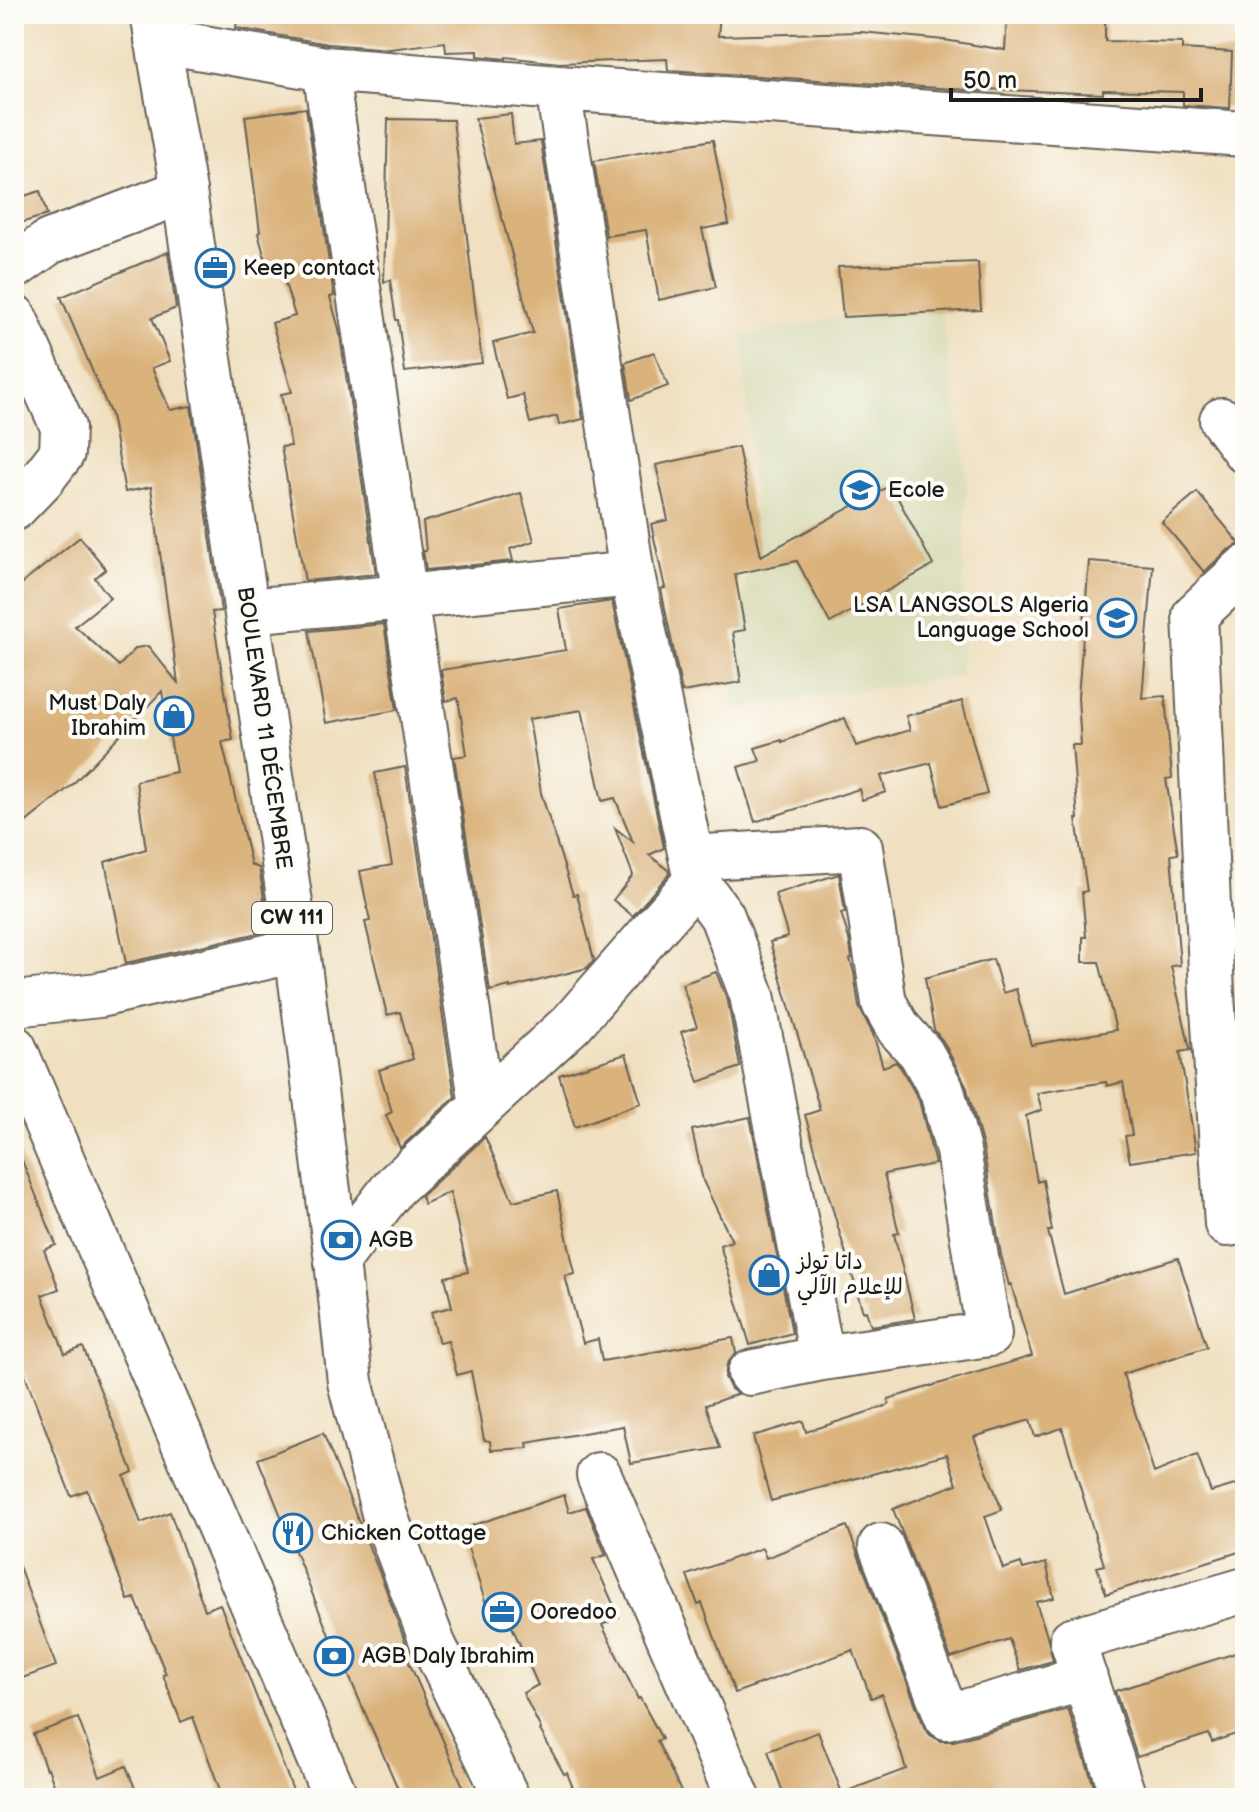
<svg xmlns="http://www.w3.org/2000/svg" width="1259" height="1812" font-family="'Balsamiq Sans','Playpen Sans Arabic',sans-serif">
	<rect width="100%" height="100%" fill="#fdfcf7"/>
	<filter id="ink" filterUnits="userSpaceOnUse"><feTurbulence type="fractalNoise" baseFrequency=".0125" numOctaves="2"/><feDisplacementMap in="SourceGraphic" scale="16" xChannelSelector="R" yChannelSelector="G"/><feConvolveMatrix kernelMatrix="1 2 1 2 8 2 1 2 1" color-interpolation-filters="sRGB"/></filter>
	<filter id="wash" filterUnits="userSpaceOnUse"><feTurbulence type="fractalNoise" baseFrequency=".006" numOctaves="4" result="noise"/><feDisplacementMap in="SourceGraphic" scale="32" xChannelSelector="R" yChannelSelector="G"/><feGaussianBlur stdDeviation="1.8" result="paint"/><feColorMatrix in="noise" values="0 0 0 0 0 0 0 0 0 0 0 0 0 0 0 0 0 1.4 0 .05"/><feComposite in="paint" operator="in"/></filter>
	<g filter="url(#wash)">
		<rect width="100%" height="100%" fill="#f0e0c1"/>
		<path fill="#dcdebc" d="M978,262L981,310L941,313L967,478L961,676L732,709L754,503L742,335L843,317L838,267Z"/>
		<g id="blocks">
			<path fill="#dab27c" d="M238,14H720L718,36L861,32L944,40L1005,50L1007,17L1105,20V41L1182,43V49L1232,52L1230,108L1183,105V92L1103,90V94L985,89L984,91L668,70L667,59L559,63L506,57V59L478,56V51L446,52L445,42L390,49L328,44L236,28Z
				M306,108L334,296L330,297L339,329L376,574L305,581L281,447L291,446L281,394L292,392L272,323L295,316L279,263L267,266L258,233L260,232L245,116Z
				M511,114L514,144L541,141L583,419L559,425L557,416L530,423L523,395L507,399L493,343L533,333L475,118Z
				M388,119L453,120L482,363L405,372L398,320H396L390,280L384,282Z
				M713,140L729,224L702,229L716,287L659,300L646,230L606,236L594,161Z
				M40,191L47,215L14,225V199Z
				M168,252L176,308L152,318L170,361L152,368L170,410L191,406L221,611L212,612L233,740L222,742L251,865L259,868L260,873L266,912L261,913L263,932L126,963L105,862L146,849L136,781L176,772L162,691L72,785L14,832V590L80,537L106,569L95,578L110,598L75,626L119,666L136,648L148,646L178,683L151,487L125,492L111,415L61,297Z
				M978,262L981,310L843,317L838,267Z
				M654,352L668,386L631,400L625,363Z
				M738,447L761,556L891,485L933,565L830,623L797,561L735,574L745,630L733,632L741,682L682,692L661,589L665,588L651,524L668,520L656,465Z
				M1197,492L1240,544L1228,550L1204,572L1162,522Z
				M521,493L534,541L510,549L513,561L426,570L423,551H426L423,522Z
				M1089,561L1153,566L1142,698L1165,696L1172,778L1166,779L1178,854L1171,855L1180,965L1171,966L1190,1048L1191,1050L1180,1052L1196,1152L1130,1162L1125,1136L1132,1135L1123,1082L1107,1086L1106,1082L1037,1093L1042,1110L1026,1116L1037,1182L1043,1180L1052,1231H1048L1064,1294L1178,1258L1207,1347L1123,1374L1154,1473L1197,1455L1211,1492L1245,1482V1550L1106,1594L1097,1567L1104,1565L1062,1428L1035,1437L1030,1420L974,1437L1002,1510L985,1516L1003,1569L1021,1563L1023,1569L1046,1563L1054,1598L1036,1602L1048,1639L1053,1661L1020,1670L1009,1639L951,1658L893,1509L957,1484L947,1454L771,1501L753,1436L803,1421L806,1432L889,1405L888,1399L1032,1356L1011,1284L1009,1285L1001,1255L983,1147L966,1085L943,1041L934,1030L925,978L993,959L1003,993L1016,989L1031,1045L1116,1030L1099,962H1083V937H1086L1082,892L1087,891L1076,819H1078L1072,745H1081L1078,697Z
				M612,601L664,848L649,855L668,870L669,874L633,916L613,900L633,875L615,828L633,842L615,798L602,801L582,710L529,719L541,793L573,895L577,894L594,960L587,968L510,988V986L490,991L454,757L467,755L458,698L446,701L441,670L566,650L559,609Z
				M384,624L397,710L326,723L309,631Z
				M962,701L987,794L942,806L931,763L881,776L886,792L862,800L859,789L755,822L738,767L760,761L755,748L782,740V742L845,718L856,746L910,730L906,716Z
				M405,767L455,1097L400,1148L386,1115L392,1112L379,1070L413,1059L400,1012L387,1015L365,922L370,921L360,871L392,865L375,773Z
				M839,874L845,912L841,913L849,939L852,958L850,959L854,973L859,1007L873,1034L883,1067L896,1062L901,1068L919,1100L935,1164L884,1174L899,1233L894,1234L915,1319L871,1326L866,1311L863,1312L805,1115L820,1110L770,942L788,937L775,894Z
				M716,972L728,1002L740,1067L699,1082L681,1032L697,1027L682,984Z
				M626,1054L641,1103L575,1127L559,1075Z
				M750,1117L792,1333L750,1345L720,1245L732,1241L703,1181L692,1130Z
				M485,1137L513,1201L557,1191L575,1274L565,1276L583,1343L598,1339L602,1361L733,1338L736,1353L727,1364L725,1377L731,1389L738,1394L706,1405L720,1448L631,1463L623,1426L527,1443L528,1448L491,1450L490,1441L484,1440L471,1371L457,1375L448,1341L439,1343L431,1312L452,1307L445,1277L468,1272L450,1192L424,1204L421,1196Z
				M14,1148H17L56,1245L44,1250L59,1289L42,1295L65,1354L83,1347L133,1472L124,1476L141,1523L170,1512L205,1610L220,1604L296,1798H223L193,1717L181,1722L163,1675L166,1674L135,1598L128,1600L87,1490L71,1496L14,1346Z
				M323,1433L382,1579L406,1644L402,1646L468,1798H402L346,1669L343,1670L258,1459Z
				M564,1495L569,1512L586,1507L606,1555L593,1559L619,1617L602,1625L638,1699L640,1698L662,1739L657,1741L684,1798H577L567,1773L564,1774L540,1730L541,1729L523,1693L538,1685L501,1602L487,1607L462,1529Z
				M847,1526L924,1726L930,1735L941,1741H954L1068,1709L1098,1798H785L768,1751L818,1732L842,1793L906,1769L882,1694L871,1698L853,1650L735,1693L702,1603L698,1605L687,1575L762,1548L766,1558Z
				M14,1561H17L56,1666L14,1681Z
				M1245,1650V1731L1212,1742L1209,1734L1137,1757L1115,1691Z
				M78,1718L100,1777L126,1766L139,1798H51V1796L59,1793L57,1787L55,1788L48,1768L46,1769L33,1734Z"/>
		</g>
	</g>
	<g filter="url(#ink)">
		<use href="#blocks" fill-opacity="0" stroke="#666156" stroke-width="2"/>
		<g fill="none" stroke-linecap="round" stroke-linejoin="round">
			<g stroke="#666156" stroke-width="48">
				<path id="minor" d="M157,40L325,69L558,88L1245,134
					M325,69L482,1106
					M558,88L632,574L696,881L722,916L752,995L822,1358
					M14,267L49,242L184,191
					M14,317L63,427L62,453L42,479L14,508
					M1222,420L1245,451
					M1245,568L1195,615L1212,994L1227,1224L1245,1222
					M247,611L405,597L632,574
					M14,1004L99,995L297,950
					M14,1048L336,1798
					M337,1261L394,1187L572,1023L696,881L706,857L860,848L884,1003L899,1029L921,1053L942,1091L958,1151L989,1334L822,1358L750,1373
					M599,1475L738,1798
					M881,1546L947,1717L1085,1678
					M1124,1798L1072,1640L1245,1590"/>
			</g>
			<g stroke="#666156" stroke-width="48">
				<path id="major" d="M153,14L184,191L297,950L337,1261L350,1382L384,1513L433,1644L507,1798"/>
			</g>
			<use href="#minor" stroke="#fff" stroke-width="44"/>
			<use href="#major" stroke="#fff" stroke-width="44"/>
		</g>
	</g>
	<defs>
		<g id="office-ring" transform="scale(2)"><circle r="9.5" fill="#fdfcf7" stroke="#1f6fb2" stroke-width="1.5"/><path d="M-6-3h4V-5.5h4V-3h4V5H-6ZM-1-4.5V-3h2v-1.5ZM-6 0V1H6V0Z" fill="#1f6fb2"/></g>
		<g id="school-ring" transform="scale(2)"><circle r="9.5" fill="#fdfcf7" stroke="#1f6fb2" stroke-width="1.5"/><path d="M0-5L7-2L0 1L-7-2ZM-4 1L0 2.5L4 1V4Q0 6-4 4Z" fill="#1f6fb2"/></g>
		<g id="shop-ring" transform="scale(2)"><circle r="9.5" fill="#fdfcf7" stroke="#1f6fb2" stroke-width="1.5"/><path d="M-5-2.5h2.3a2.7 3.5 0 0 1 5.4 0H5L5.5 6h-11ZM-1.5-2.5h3a1.5 2.3 0 0 0-3 0Z" fill="#1f6fb2"/></g>
		<g id="bank-ring" transform="scale(2)"><circle r="9.5" fill="#fdfcf7" stroke="#1f6fb2" stroke-width="1.5"/><path d="M-6-4H6V4H-6ZM0-2.3a2.3 2.3 0 1 0 0 4.6a2.3 2.3 0 1 0 0-4.6Z" fill="#1f6fb2"/></g>
		<g id="restaurant-ring" transform="scale(2)"><circle r="9.5" fill="#fdfcf7" stroke="#1f6fb2" stroke-width="1.5"/><path d="M-5-6h1v4h1v-4h1v4h1v-4h1v5L-1.5 .5V6h-2V.5L-5-1ZM5-6V6H3V1.5H1.5Q1.5-4 5-6Z" fill="#1f6fb2"/></g>
	</defs>
	<g fill-rule="evenodd">
		<use href="#office-ring" x="215" y="268"/>
		<use href="#school-ring" x="860" y="490"/>
		<use href="#school-ring" x="1117" y="618"/>
		<use href="#shop-ring" x="174" y="716"/>
		<use href="#bank-ring" x="341" y="1240"/>
		<use href="#shop-ring" x="769" y="1275"/>
		<use href="#restaurant-ring" x="293" y="1533"/>
		<use href="#office-ring" x="502" y="1612"/>
		<use href="#bank-ring" x="334" y="1656"/>
	</g>
	<g text-anchor="middle" dominant-baseline="central" stroke-width="8" stroke-linejoin="round" paint-order="stroke">
		<rect fill="#fdfcf7" stroke="#605f5e" stroke-width="2" x="252" y="902" width="80" height="32" rx="6"/>
		<g font-size="20" font-weight="bold" fill="#1c1c1c">
			<text x="292" y="918">CW 111</text>
		</g>
		<g font-size="22" fill="#1c1c1c" stroke="#fdfcf7" text-anchor="start">
			<text x="243" y="268">Keep contact</text>
			<text x="888" y="490">Ecole</text>
			<text x="1089" y="605" text-anchor="end">LSA LANGSOLS Algeria<tspan x="1089" dy="25">Language School</tspan></text>
			<text x="146" y="703" text-anchor="end">Must Daly<tspan x="146" dy="25">Ibrahim</tspan></text>
			<text x="369" y="1240">AGB</text>
			<text x="797" y="1262">داتا تولز<tspan x="797" dy="25">للإعلام الآلي</tspan></text>
			<text x="321" y="1533">Chicken Cottage</text>
			<text x="530" y="1612">Ooredoo</text>
			<text x="362" y="1656">AGB Daly Ibrahim</text>
		</g>
		<g font-size="22" fill="#1c1c1c" stroke="#fdfcf7">
			<text transform="translate(264 728) rotate(82)">BOULEVARD 11 DÉCEMBRE</text>
		</g>
	</g>
	<rect width="1259" height="1812" fill="none" stroke="#fdfcf7" stroke-width="48"/>
	<path d="M951 88v12h250v-12" fill="none" stroke="#1c1c1c" stroke-width="4"/>
	<text x="963" y="88" font-size="24" fill="#1c1c1c" stroke="#fdfcf7" stroke-width="6" paint-order="stroke">50 m</text>
</svg>
